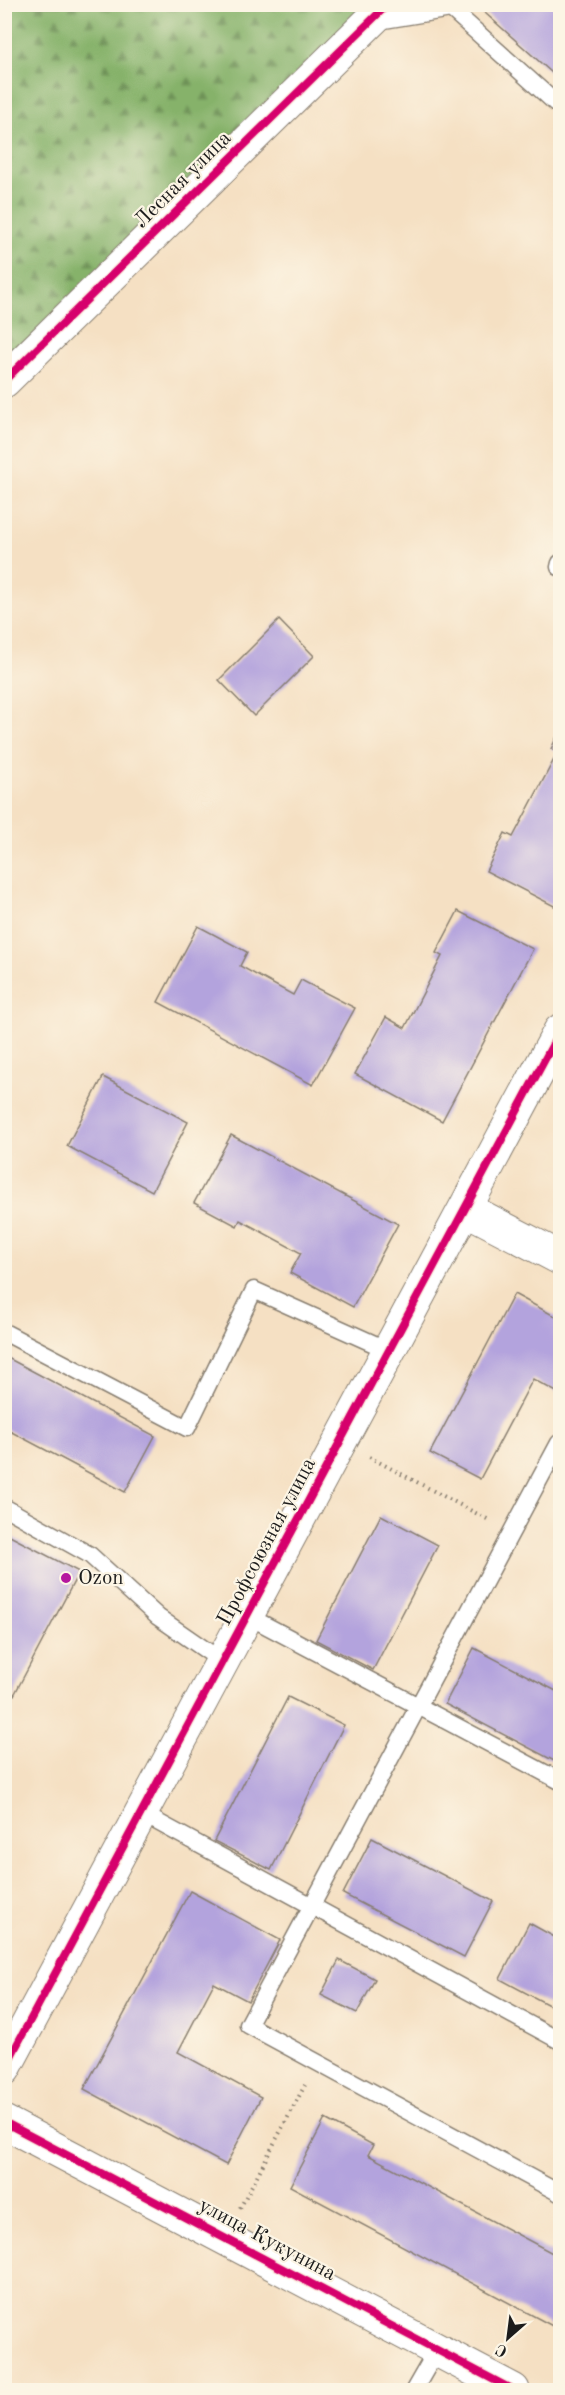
<svg xmlns="http://www.w3.org/2000/svg" width="565" height="2395" font-family="'Old Standard TT',serif">
	<defs>
		<pattern id="forest-firs" width="22" height="20" patternUnits="userSpaceOnUse" patternTransform="scale(1.5)"><rect width="22" height="20" fill="#86b26a"/><path d="M5 1l3.5 6h-7zM16 11l3.5 6h-7z" fill="#6d9056"/></pattern>
	</defs>
	<rect width="100%" height="100%" fill="#fcf5e5"/>
	<filter id="ink" filterUnits="userSpaceOnUse"><feTurbulence type="fractalNoise" baseFrequency=".0167" numOctaves="2"/><feDisplacementMap in="SourceGraphic" scale="12" xChannelSelector="R" yChannelSelector="G"/><feConvolveMatrix kernelMatrix="1 2 1 2 8 2 1 2 1" color-interpolation-filters="sRGB"/></filter>
	<filter id="wash" filterUnits="userSpaceOnUse"><feTurbulence type="fractalNoise" baseFrequency=".008" numOctaves="4" result="noise"/><feDisplacementMap in="SourceGraphic" scale="24" xChannelSelector="R" yChannelSelector="G"/><feGaussianBlur stdDeviation="1.35" result="paint"/><feColorMatrix in="noise" values="0 0 0 0 0 0 0 0 0 0 0 0 0 0 0 0 0 1.4 0 .05"/><feComposite in="paint" operator="in"/></filter>
	<g filter="url(#wash)">
		<rect width="100%" height="100%" fill="#f5e0c3"/>
		<path fill="url(#forest-firs)" stroke="#516743" stroke-width="1.5" d="M5,5H388L5,381Z"/>
		<g id="blocks">
			<path fill="#b3a3dd" d="M475,4H560V80Z
				M279,620L314,656L254,716L219,680Z
				M560,730V898L556,907L486,871L505,833L513,837L558,752L551,749Z
				M458,911L533,949L442,1121L355,1074L386,1017L405,1028L442,956L436,953Z
				M198,926L247,952L240,966L293,995L301,980L355,1008L313,1085L158,1002Z
				M103,1077L188,1122L152,1191L67,1146Z
				M231,1135L398,1224L353,1307L290,1273L301,1253L240,1220L237,1226L194,1203Z
				M514,1294L560,1319V1394L533,1379L480,1479L430,1453Z
				M4,1356L155,1436L125,1492L4,1428Z
				M381,1515L438,1545L373,1670L316,1640Z
				M4,1533L79,1572L4,1714Z
				M474,1648L560,1693V1764L445,1704Z
				M288,1697L344,1725L271,1870L214,1841Z
				M372,1838L493,1901L464,1957L343,1894Z
				M190,1891L280,1940L248,2001L214,1983L178,2052L261,2097L226,2165L84,2089Z
				M529,1923L560,1940V2011L500,1979Z
				M339,1960L375,1979L357,2013L321,1995Z
				M325,2119L373,2145L368,2155L560,2257V2330L290,2186Z"/>
		</g>
	</g>
	<g filter="url(#ink)">
		<use href="#blocks" fill-opacity="0" stroke="#887e70" stroke-width="1.5"/>
		<g fill="none" stroke-linecap="round" stroke-linejoin="round">
			<g stroke="#887e70" stroke-width="19">
				<path id="lane" d="M378,21L451,9L560,107
					M559,567L560,563
					M4,1332L187,1428L254,1290L390,1351
					M4,1507L90,1555L158,1617L223,1662
					M248,1616L560,1781
					M141,1813L560,2041
					M559,2193L248,2025L559,1443L560,1444
					M414,2390L437,2350"/>
			</g>
			<g stroke="#887e70" stroke-width="35">
				<path id="street" d="M4,381L388,4
					M466,1209L560,1258
					M4,2069L560,1031
					M4,2122L513,2390"/>
			</g>
			<path stroke="#887e70" stroke-width="4" stroke-dasharray="1.5 4.5" stroke-linecap="butt" d="M369,1457L489,1520
				M240,2208L305,2085"/>
			<use href="#lane" stroke="#fff" stroke-width="16"/>
			<use href="#street" stroke="#fff" stroke-width="33"/>
			<g stroke="#fcf5e5" stroke-width="11">
				<path id="cycleway" d="M4,381L388,4
					M4,2069L560,1031
					M4,2122L513,2390"/>
			</g>
			<use href="#cycleway" stroke="#d6006c" stroke-width="8"/>
		</g>
	</g>
	<circle fill="#b5179e" stroke="#fcf5e5" stroke-width="2" cx="66" cy="1578" r="6"/>
	<g text-anchor="middle" dominant-baseline="central" stroke-width="4.5" stroke-linejoin="round" paint-order="stroke">
		<g font-size="21" fill="#1c1c1c" stroke="#fcf5e5">
			<text transform="translate(183 180) rotate(-45)">Лесная улица</text>
			<text transform="translate(267 1542) rotate(-62)">Профсоюзная улица</text>
			<text transform="translate(267 2240) rotate(28)">улица Кукунина</text>
		</g>
		<g font-size="21" fill="#1c1c1c" stroke="#fcf5e5" text-anchor="start">
			<text x="78" y="1578">Ozon</text>
		</g>
	</g>
	<rect width="565" height="2395" fill="none" stroke="#fcf5e5" stroke-width="24"/>
	<g transform="translate(508 2338) rotate(208)" stroke="#fcf5e5" stroke-width="4.5" paint-order="stroke">
	<path d="M0-4.5L10 22L0 15L-10 22Z" fill="#1c1c1c"/>
	<text y="-9" font-size="16" font-weight="bold" text-anchor="middle" fill="#1c1c1c">С</text>
	</g>
</svg>
